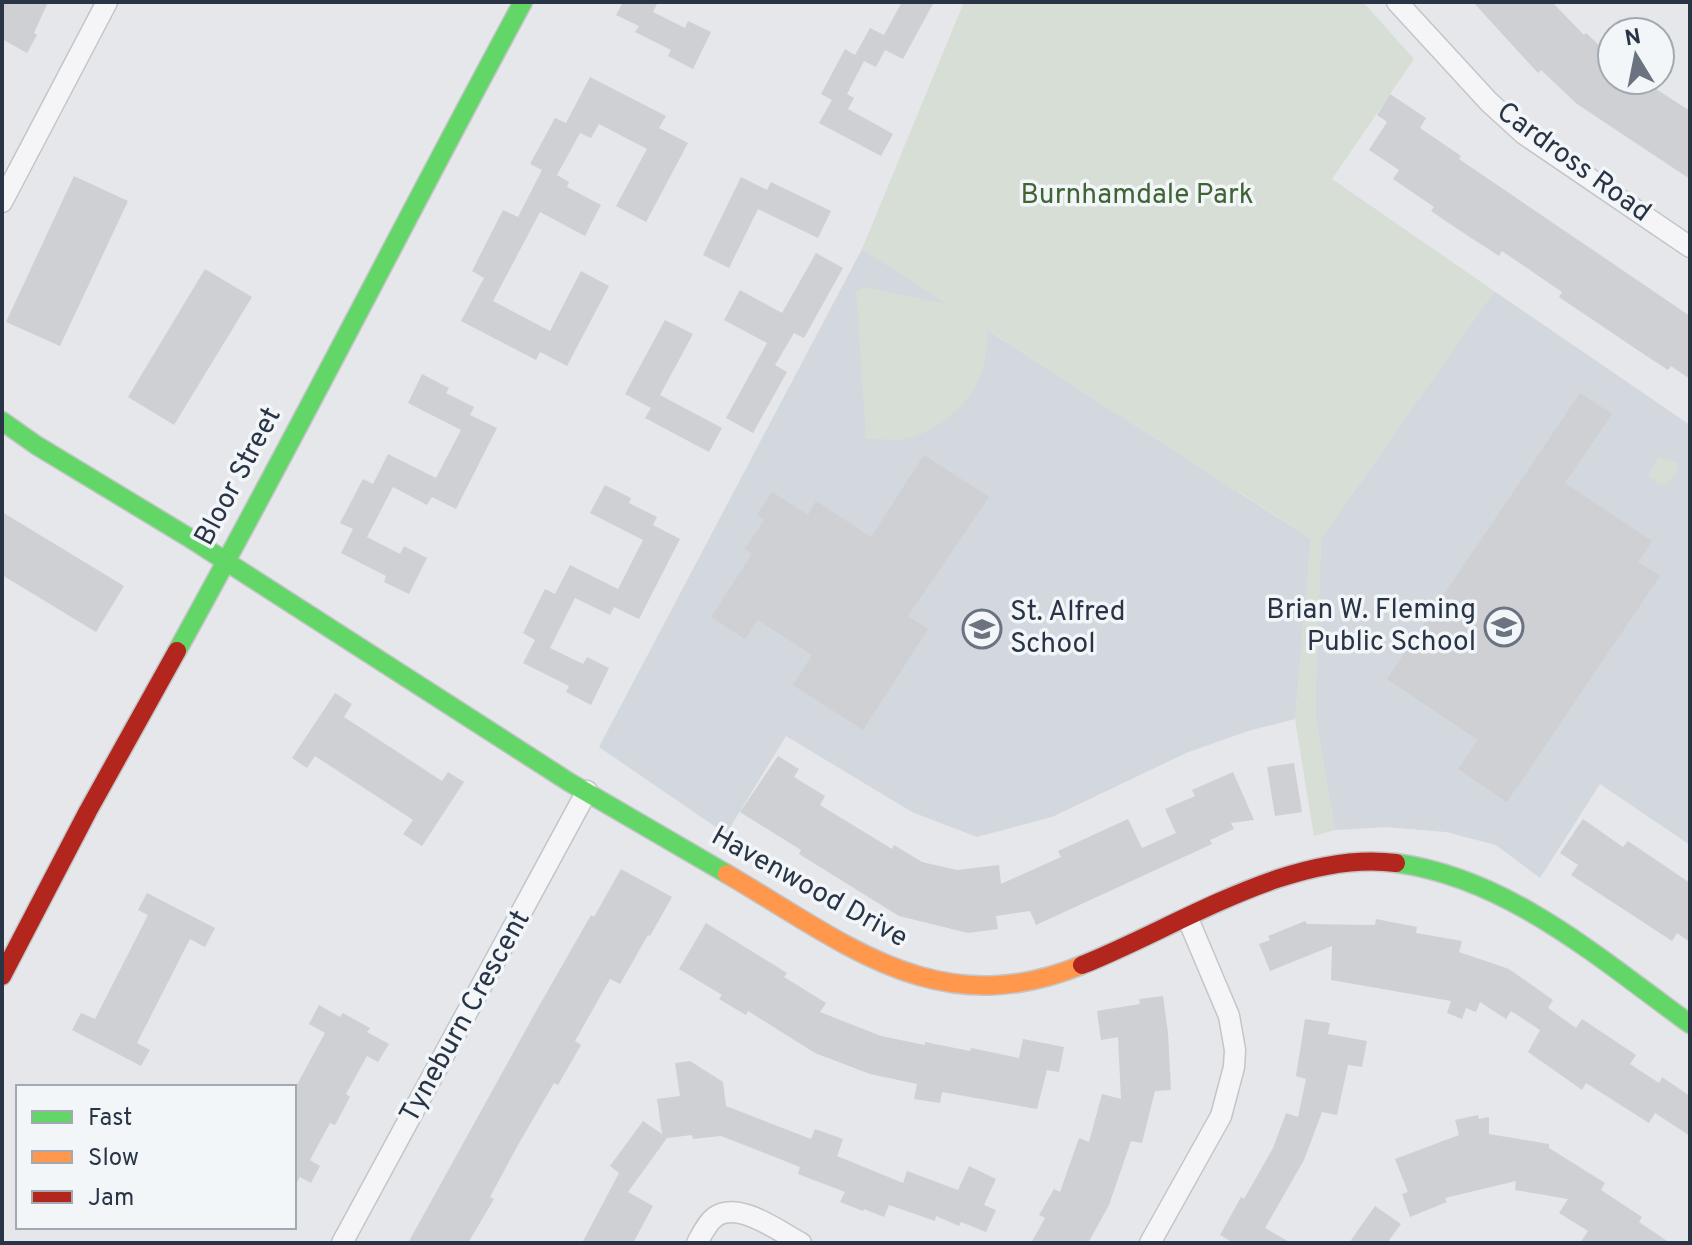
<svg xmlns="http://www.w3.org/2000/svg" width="1692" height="1245" font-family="Overpass,sans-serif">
	<rect width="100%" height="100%" fill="#e5e7ea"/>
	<path fill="#d3d7de" d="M862,249L1311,539L1295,719L1248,731L1186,753L1052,817L977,837L912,812L786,736L726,834L599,747Z
		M1494,291L1690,425V845L1600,784L1540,878L1496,845L1446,832L1386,827L1335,830L1315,714L1321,539Z"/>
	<path fill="#d6ded5" d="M964,2H1363L1414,59L1332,179L1494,291L1321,539L1315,714L1335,830L1314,836L1295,719L1311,539L1238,491H1232L1215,477L988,330C987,346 986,363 979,379C967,409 930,437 897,440C887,440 876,439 866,439L856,292L865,287L947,304L862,249Z
		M1659,457L1676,462L1678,472L1666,484L1660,485L1648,476Z"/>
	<path fill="#ced0d3" d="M2,2H48L34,33L37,35L27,53L2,39Z
		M623,2H658L653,12L685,28L688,21L711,32L693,69L668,56L671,50L635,32L639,26L616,15Z
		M902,2H934L903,59L885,50L876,67L864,61L847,94L854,98L848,109L893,134L881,156L819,123L832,100L821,94L845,49L855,55L870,28L884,35Z
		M1473,2H1552L1584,35L1586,33L1612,57V80H1658L1653,87L1690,111V179L1577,104L1541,70L1538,73Z
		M590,77L666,116L659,128L688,143L646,222L616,206L647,149L599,124L591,138L580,133L557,175L569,182L567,187L601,205L592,222L585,236L540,212L493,301L550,331L581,271L609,286L567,366L540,352L536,360L461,321L484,278L472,271L503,210L518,217L542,170L530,164L555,118L566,123Z
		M1390,94L1426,118L1420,128L1461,156L1459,159L1690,316V379L1671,366L1668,370L1636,349L1559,297L1562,292L1502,251L1499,256L1456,228L1431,211L1434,207L1393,179L1399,170L1369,150L1387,122L1377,115Z
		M74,176L128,201L60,346L6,322Z
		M741,177L767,190L771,182L831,211L818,238L758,209L729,268L703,255Z
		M816,253L843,268L804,338L794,333L775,365L787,372L753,433L726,418L767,343L724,320L740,290L782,313Z
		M205,269L252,297L174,425L128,397Z
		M665,320L693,334L660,395L722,428L709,452L645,418L651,408L625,394Z
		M422,374L449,388L446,393L474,407L470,415L497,428L456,509L432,497L427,505L393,487L367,537L400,554L404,546L427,558L409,594L384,582L386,576L341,553L353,529L340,523L363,479L373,484L388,454L436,478L461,430L408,403Z
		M1580,393L1612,414L1565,483L1652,541L1638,562L1660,576L1507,802L1458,769L1478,740L1387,679Z
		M924,455L989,497L908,616L928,629L863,730L793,685L812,655L758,620L745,639L711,617L752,554L745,549L764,520L757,515L772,492L808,515L816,501L871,537Z
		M605,485L631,498L629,503L657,517L653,525L680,539L639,619L614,607L610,615L575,598L550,648L583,664L587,657L609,668L591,705L566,692L569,686L523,663L535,640L523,633L545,589L555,594L570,565L618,589L643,540L590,513Z
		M2,512L124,586L96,632L2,575Z
		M335,693L352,704L344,717L442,781L448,772L464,782L422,846L403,834L413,820L315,756L307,768L292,758Z
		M778,756L799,769L794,777L825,796L820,805L892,849L894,845L922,862L957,870L999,865L1001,884L1061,857L1058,851L1128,819L1142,848L1176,833L1165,809L1195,796L1192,790L1233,772L1254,820L1231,823L1234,829L1210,840L1212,844L1036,925L1030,911L996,916L998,929L968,933L899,916L799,854L801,850L740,812Z
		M1294,763L1302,812L1275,816L1267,767Z
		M1583,819L1623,847L1628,841L1690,883V942L1677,933L1672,941L1571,875L1578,865L1560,853Z
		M621,869L672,897L650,936L648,935L620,984L610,979L575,1041L581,1045L558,1085L554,1083L518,1145L490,1197L494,1199L468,1243H408L539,1006L591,915L594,917Z
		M147,893L215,928L205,947L190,939L137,1043L150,1050L141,1066L72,1030L81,1013L95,1019L148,915L138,910Z
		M1376,919L1417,927L1416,933L1462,941L1459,952L1509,969L1553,1000L1548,1008L1576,1028L1582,1019L1636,1055L1630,1064L1659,1083L1662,1077L1690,1096V1136L1655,1113L1649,1123L1586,1083L1582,1090L1568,1080L1528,1052L1540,1030L1511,1011L1506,1019L1480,1002L1476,1012L1466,1008L1462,1019L1447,1013L1451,1001L1331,980L1332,946L1270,971L1259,944L1270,940L1268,936L1305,921L1307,924L1375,925Z
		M706,923L787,973L784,977L826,1003L820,1012L881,1036L925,1045V1042L970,1051L971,1048L1019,1058L1023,1039L1064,1047L1059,1072L1047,1070L1037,1109L942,1092L940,1103L914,1099L917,1084L870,1074L815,1053L748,1011L746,1015L719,999L722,995L679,969Z
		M1163,996L1168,1033L1171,1090L1155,1091L1142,1143L1131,1141L1109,1205L1088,1243H1031L1045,1218L1039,1215L1054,1189L1060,1192L1079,1138L1089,1142L1102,1094L1121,1099L1118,1037L1101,1040L1097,1011L1140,1004L1139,999Z
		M319,1005L340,1017L343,1013L370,1028L367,1032L389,1044L378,1062L367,1056L346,1094L350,1097L335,1125L330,1123L310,1160L320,1166L311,1183L300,1177L294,1188V1090L325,1033L309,1024Z
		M1305,1019L1330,1023L1328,1034L1367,1041L1362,1067L1348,1065L1337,1115L1322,1112L1304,1160L1265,1228L1291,1243H1234L1220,1235L1241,1197L1244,1199L1273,1148L1286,1113L1298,1117L1306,1079L1296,1076Z
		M690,1061L723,1082L726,1106L811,1139L815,1129L843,1139L837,1156L903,1183L907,1171L958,1190L969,1166L996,1179L984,1205L996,1210L986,1232L961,1222L959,1226L936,1216L935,1221L889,1205L884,1217L864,1209L863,1211L840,1202L845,1192L798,1174L800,1167L721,1136L693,1139L692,1135L667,1138L628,1192L653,1206L633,1243H582L619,1173L610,1166L643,1121L662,1134L657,1099L680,1096L675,1063Z
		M1478,1115L1479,1119L1489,1117V1134L1549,1144V1148L1605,1183L1601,1190L1642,1217L1639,1222L1670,1243H1580L1588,1231L1559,1213L1568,1199L1515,1190L1516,1181L1445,1198L1447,1202L1410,1217L1402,1194L1408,1192L1395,1159L1459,1135L1455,1120Z
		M1375,1206L1401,1224L1387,1243H1349Z"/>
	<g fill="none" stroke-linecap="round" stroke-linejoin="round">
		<g stroke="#c3c5c8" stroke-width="23">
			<path id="street" d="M1397,2L1489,102L1524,134L1690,247
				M2,202L107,2
				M342,1243L587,791
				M697,1243C702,1234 707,1223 715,1217C738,1200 780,1232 801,1243
				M1150,1243L1221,1116L1234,1067L1235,1050L1229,1016L1188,919"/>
		</g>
		<g stroke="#c3c5c8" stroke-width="21">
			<path id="fast" d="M2,421L36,445L188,537L569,782L727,874
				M177,651C296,437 406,218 523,2
				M1396,863C1509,878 1600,959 1690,1024"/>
		</g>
		<g stroke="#c3c5c8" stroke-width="21">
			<path id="slow" d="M727,874C847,944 937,1024 1082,965"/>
		</g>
		<g stroke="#c3c5c8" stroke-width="21">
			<path id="jam" d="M1082,965C1176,928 1292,849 1396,863
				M2,976L88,811L177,651"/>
		</g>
		<use href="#street" stroke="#f5f5f7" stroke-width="20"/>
		<use href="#fast" stroke="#63d668" stroke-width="18"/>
		<use href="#slow" stroke="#ff974d" stroke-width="18"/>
		<use href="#jam" stroke="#b3261e" stroke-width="18"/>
	</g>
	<defs>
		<g id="school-ring" transform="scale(2)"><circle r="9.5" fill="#f3f6f9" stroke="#6b7380" stroke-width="1.5"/><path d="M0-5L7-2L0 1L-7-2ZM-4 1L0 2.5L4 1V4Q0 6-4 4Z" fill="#6b7380"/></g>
	</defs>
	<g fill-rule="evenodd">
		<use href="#school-ring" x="1504" y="627"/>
		<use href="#school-ring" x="982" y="629"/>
	</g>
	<g text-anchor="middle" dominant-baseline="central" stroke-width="7" stroke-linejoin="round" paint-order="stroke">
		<g font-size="28" fill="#293547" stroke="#f3f6f9">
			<text transform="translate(1573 163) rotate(36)">Cardross Road</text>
			<text transform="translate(239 477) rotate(-62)">Bloor Street</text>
			<text transform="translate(809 888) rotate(29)">Havenwood Drive</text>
			<text transform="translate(466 1017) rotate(-61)">Tyneburn Crescent</text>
		</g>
		<g font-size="28" fill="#406435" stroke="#f3f6f9">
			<text x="1137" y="196">Burnhamdale Park</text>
		</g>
		<g font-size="28" fill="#293547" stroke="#f3f6f9" text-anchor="end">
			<text x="1476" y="611">Brian W. Fleming<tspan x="1476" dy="32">Public School</tspan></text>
			<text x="1010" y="613" text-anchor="start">St. Alfred<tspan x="1010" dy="32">School</tspan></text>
		</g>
	</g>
	<rect width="1692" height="1245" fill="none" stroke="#293547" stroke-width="8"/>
	<rect x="16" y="1085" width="280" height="144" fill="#f3f6f9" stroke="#a2a9b2" stroke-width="2"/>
	<rect x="32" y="1111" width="40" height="12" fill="#63d668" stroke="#a2a9b2" stroke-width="2"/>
	<text x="88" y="1125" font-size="24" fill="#293547">Fast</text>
	<rect x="32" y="1151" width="40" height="12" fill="#ff974d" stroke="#a2a9b2" stroke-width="2"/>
	<text x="88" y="1165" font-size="24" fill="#293547">Slow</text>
	<rect x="32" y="1191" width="40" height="12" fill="#b3261e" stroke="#a2a9b2" stroke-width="2"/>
	<text x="88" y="1205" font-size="24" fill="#293547">Jam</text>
	<g transform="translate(1636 56) rotate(350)"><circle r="38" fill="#f3f6f9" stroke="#a2a9b2" stroke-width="2"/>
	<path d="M0-6L14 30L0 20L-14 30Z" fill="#6b7380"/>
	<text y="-12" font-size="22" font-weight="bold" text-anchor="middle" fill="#293547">N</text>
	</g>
</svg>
